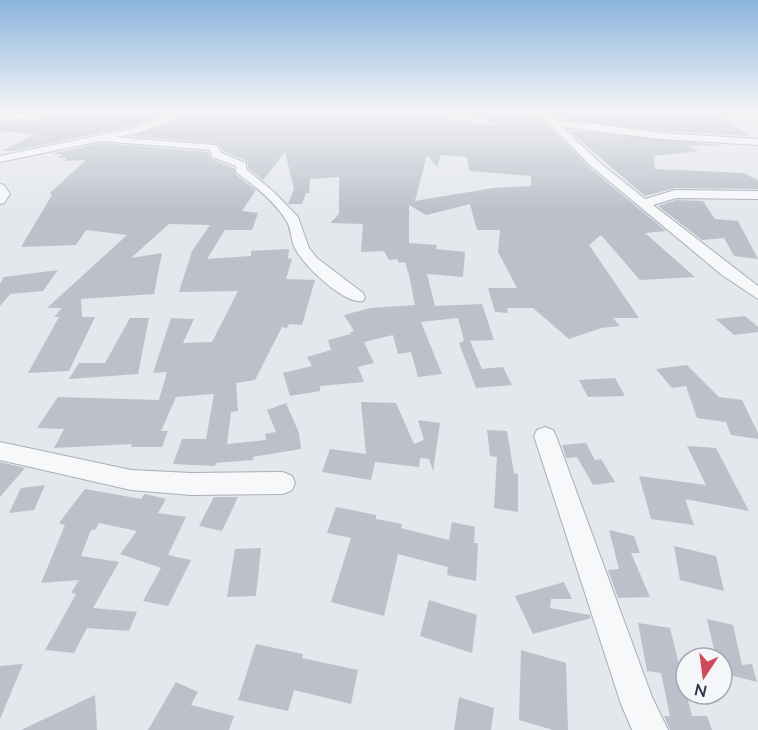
<svg xmlns="http://www.w3.org/2000/svg" width="758" height="730" font-family="Lato,sans-serif">
	<rect width="100%" height="100%" fill="#e4e7ec"/>
	<g fill="none" stroke-linecap="round" stroke-linejoin="round">
		<path stroke="#9fb4cc" stroke-width="2" d="M413,110L436,114L448,123"/>
	</g>
	<path fill="#bbc0ca" fill-rule="evenodd" d="M152,110H176L134,126L13,151H2L34,134L0,131V123Z
		M205,110H292V114L341,110L347,121L355,114L373,115L378,112L498,125L465,110H526L527,119H542L590,168L666,231L645,233L695,277L640,280L601,235L589,245L639,318H613L620,326L601,328L569,339L533,308H507L508,313L495,312L488,288H517L498,252L500,230H477L470,204L426,215L409,205V243L437,245L436,249L465,252L463,277L427,274L435,306L482,304L494,340L470,341L482,369L503,367L512,385L476,388L459,343L464,341L458,318L421,322L442,374L418,377L411,352L398,354L393,335L364,342L374,363L358,367L364,382L320,386V391L290,396L283,373L312,366L307,357L331,350L328,340L351,334L350,332L354,331L344,315L370,308L415,305L409,275L405,262L399,263L397,259L389,260L384,251L361,252L363,224L330,223L339,214V177L310,179L309,193H306L302,204H288L294,189L285,152L263,180L248,168L247,161L223,151L219,144L132,136ZM427,155L437,167L441,155L467,157L469,171L531,176V186L493,188L415,201Z
		M557,110H687L692,116H718L750,136L662,131L558,119H561Z
		M568,130L722,145L687,146L699,151L654,156L655,169L743,173L758,180V189L675,188L645,196Z
		M101,143L208,152L211,159L234,168L235,174L256,190L242,211L258,213L252,230H225L207,259L251,256V251L289,249L288,258L292,259L286,279L315,280L302,325L289,324L287,328L282,327L255,380L236,383L238,411L231,412L227,444L266,440L265,434L276,432L267,410L286,403L299,433L301,449L253,457V460L216,463L215,466L173,464L182,439H206L214,394L176,397L161,431H168L162,447H131L132,444L54,448L64,429L37,428L58,397L159,400L167,372L153,373L171,318L194,319L183,343L212,342L238,291L179,292L192,251L210,225L169,224L131,258L162,253L154,294L81,299L82,317H95L69,371L28,373L59,317H54L62,308H47L127,235L86,230L76,245L21,247L52,195L50,193L86,160L64,161L67,158H58L63,154H52Z
		M676,200L703,201L715,219L738,221L758,259L734,256L724,238L702,240L658,206Z
		M58,270L43,291L10,294L0,306V284L4,277Z
		M745,316L758,327V332L734,335L716,319Z
		M130,318H149L138,374L69,379L79,363H105Z
		M687,365L719,397L742,400L758,433V439L731,435L726,422L697,418L686,386L672,388L656,369Z
		M615,378L625,396L588,397L579,380Z
		M361,402L396,403L414,444L424,440L418,420L440,423L433,471L429,459L420,458L419,467L375,462L371,480L322,472L330,449L366,454Z
		M487,430L507,431L514,473L518,474V512L494,508L497,457L490,456Z
		M586,443L595,460L601,459L615,482L593,485L577,457L566,458L562,445Z
		M687,446L716,448L749,511L685,499L694,525L651,519L639,476L706,485Z
		M0,462L25,468L0,497Z
		M45,485L34,510L9,513L21,488Z
		M85,489L141,499L145,494L166,499L158,513L186,517L168,555L191,560L168,606L143,601L161,568L120,554L137,531L99,523L95,530H91L81,556L119,562L93,608L137,612L129,631L87,628L74,653L45,650L76,594L71,593L79,580L41,583L65,525L59,523Z
		M214,497H238L222,531L199,526Z
		M336,507L376,515V519L402,524L401,528L449,540L452,522L475,527L474,543H478L476,581L447,575L448,567L398,554L384,616L331,602L351,538L327,533Z
		M609,530L634,536L640,553H631L650,597L618,598L608,570L619,569Z
		M674,546L716,556L724,591L680,580Z
		M261,548L256,596L227,597L235,549Z
		M564,582L572,599H551L550,608L590,615L591,618L533,634L515,596Z
		M429,600L477,615L472,653L420,636Z
		M707,619L733,625L742,665L752,664L757,682L722,673V658H716Z
		M638,623L670,628L692,716H707L712,730H670L664,716H670L661,673L647,671Z
		M256,644L303,654L302,658L358,670L351,704L294,690L288,711L238,700Z
		M521,650L566,663L568,730H553L519,720Z
		M23,664L0,719V666Z
		M176,682L198,692L191,705L234,716L229,730H148Z
		M95,695L97,730H21Z
		M459,697L494,708L491,730H454Z"/>
	<g fill="none" stroke-linecap="round" stroke-linejoin="round">
		<g stroke="#a9aeb7" stroke-width="2">
			<path id="minor" d="M57,110H91L0,121V115Z
				M187,110H203L171,119L141,132L116,137L214,145L218,146L221,153L246,163V169L275,193L298,217L309,248L317,258L363,293L365,297L363,301C345,305 304,266 296,250C290,241 292,229 286,220C274,201 254,185 236,172V166L212,157L210,150L101,141L0,162V156L135,128L165,115Z
				M536,110H545L557,121L596,124L662,133L758,139V145L662,139L562,127L599,162L645,199L675,190L758,191V199L676,198L653,205L758,286V299L722,275L591,166Z
				M0,184L4,185L10,194L4,203L0,204Z
				M545,427L553,430L556,436L652,697L668,730H632L621,704L534,436L537,430Z
				M0,442L131,470L191,473L283,472L292,476L295,483L292,490L283,494L191,495L131,490L0,460Z"/>
		</g>
		<use href="#minor" fill="#f7f8fa" fill-rule="evenodd"/>
	</g>
	<linearGradient id="sky" x2="0" y2="1"><stop stop-color="#8bb4dd"/><stop offset="0.52" stop-color="#f3f4f6"/><stop offset="1" stop-color="#f3f4f6" stop-opacity="0"/></linearGradient>
	<rect width="758" height="212" fill="url(#sky)"/>
	<g transform="translate(704 676) rotate(193)"><circle r="28" fill="#f4f6f9" stroke="#a4a8b1" stroke-width="1.5"/>
	<path d="M0-4.5L10 22L0 15L-10 22Z" fill="#d1495b"/>
	<text y="-9" font-size="16" font-weight="bold" text-anchor="middle" fill="#2b3445">N</text>
	</g>
</svg>
